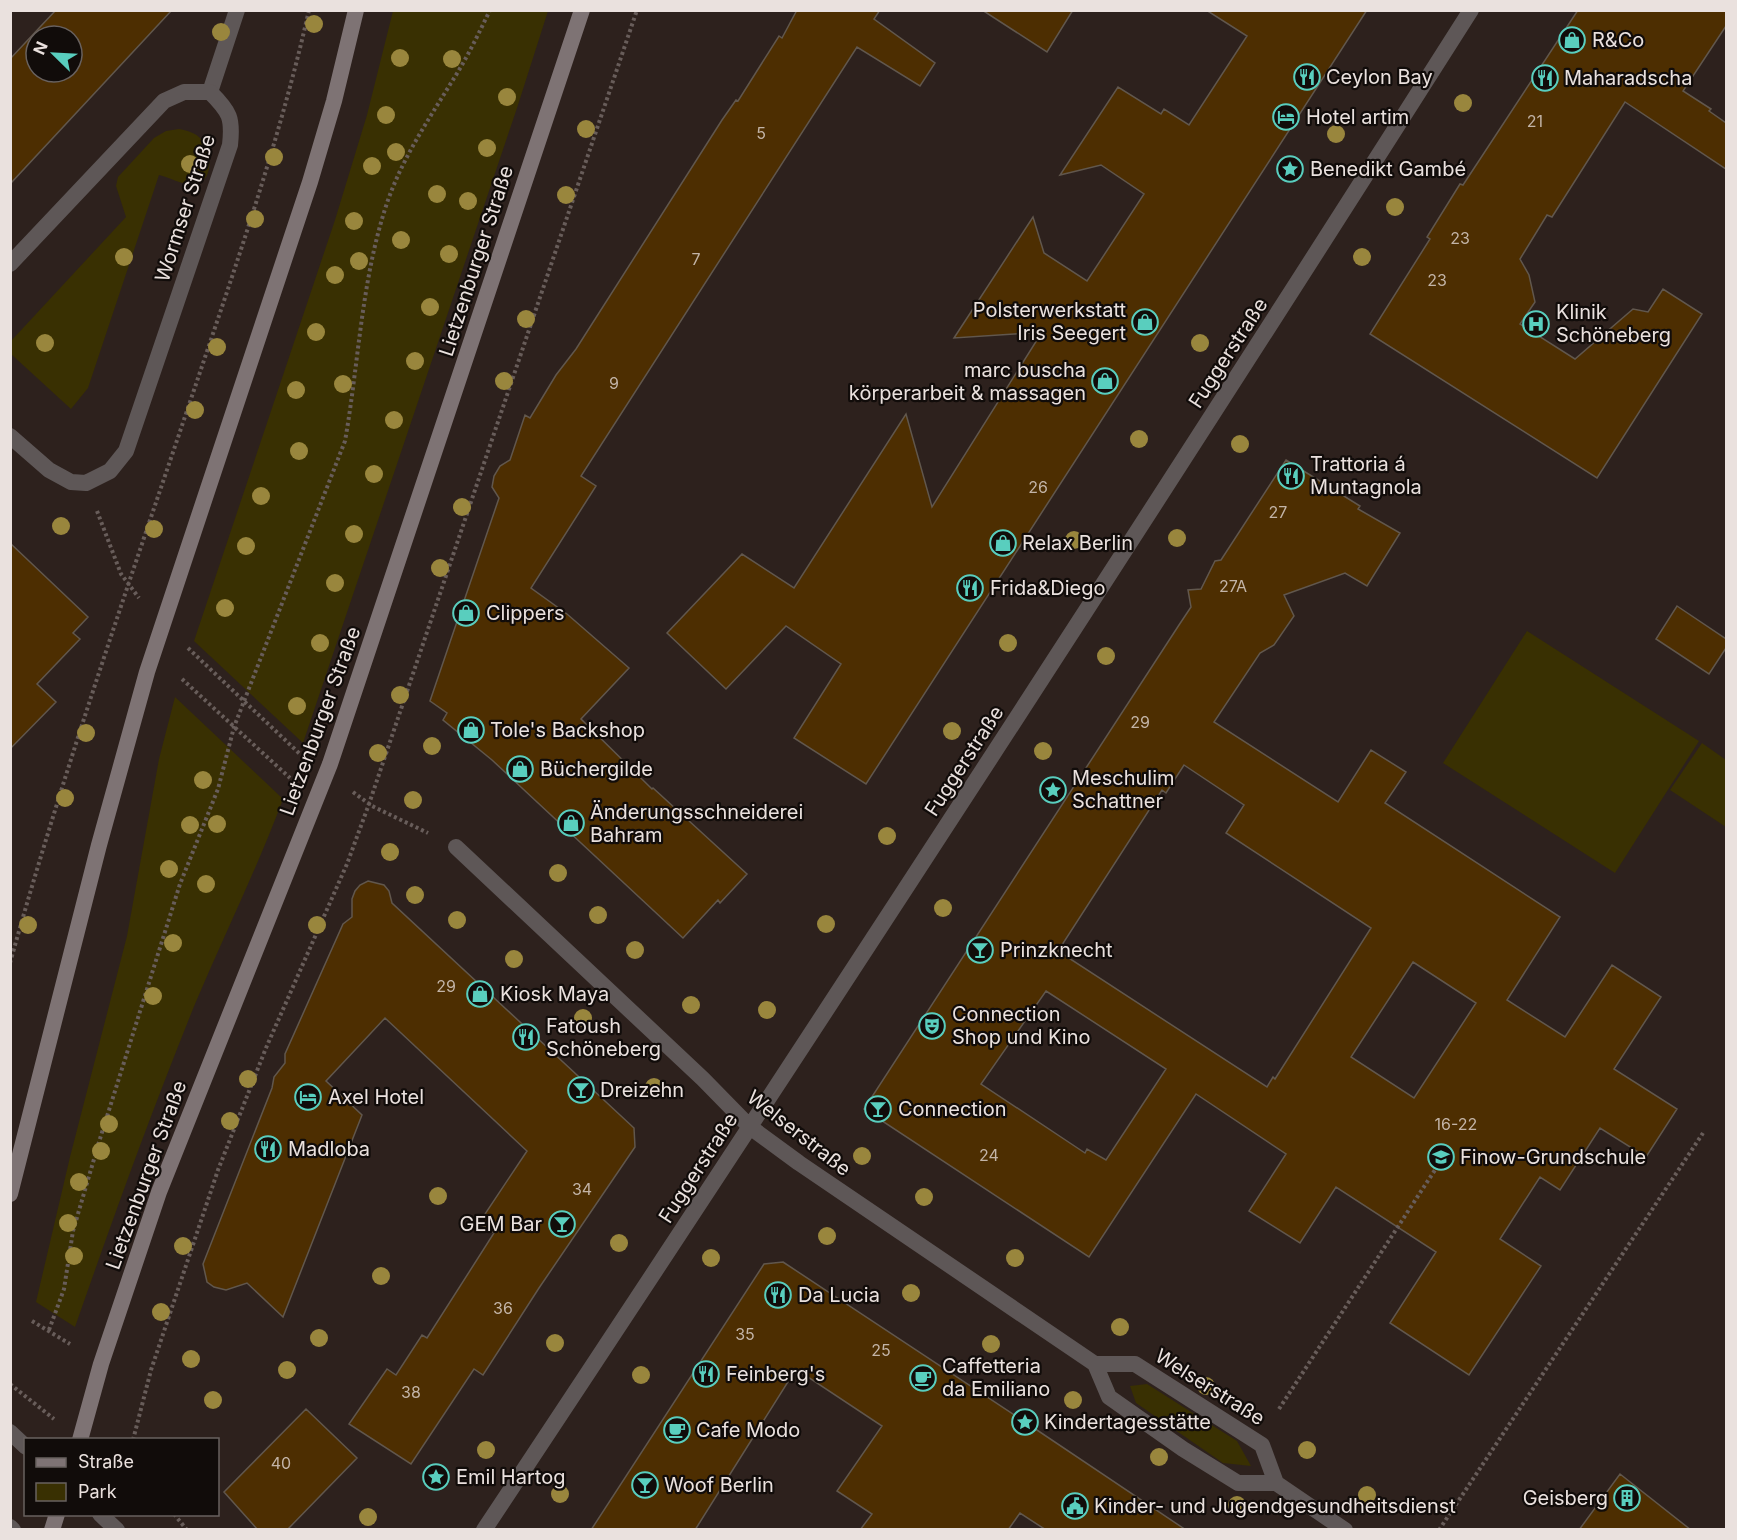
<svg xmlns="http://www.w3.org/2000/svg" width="1737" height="1540" font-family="Inter,sans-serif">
	<rect width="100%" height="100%" fill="#2d211d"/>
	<path fill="#393002" d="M393,11H548L517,108L303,743L194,641L335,220L367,115Z
		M179,129C186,130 196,133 201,139C211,149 215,180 196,184C186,187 169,177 159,175L88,388L71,409L11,354V341L126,217L116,186L118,177L154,138L166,131Z
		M1527,631L1699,741L1615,873L1443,763Z
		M175,697L283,799C257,869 224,935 195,1004C152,1110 113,1218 75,1327L36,1302L70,1157L127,936L159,759Z
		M1702,743L1726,760V827L1670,790Z
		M1147,1384L1237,1441L1251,1466L1223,1463L1136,1403L1130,1386Z"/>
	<path fill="#4d2e01" stroke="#61574d" stroke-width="1.5" fill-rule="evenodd" d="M56,10H172L10,184V59ZM36,36H72V72H36Z
		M797,10H880L874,19L935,63L920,86L857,47L581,476L596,486L531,588L567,614L629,668L581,719L652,789L653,788L747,874L720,903L718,900L683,938L492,760L443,720L447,713L430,701L499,498L492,487L494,476L500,466L510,460L525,415L530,418L556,375L576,349L722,120L736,100L738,101L779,36L782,38Z
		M982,10H1073L1047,52Z
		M1206,10H1367L866,784L794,738L841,664L786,626L726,689L667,633L742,554L794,588L906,414L932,507L1042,332L954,338L1033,217L1044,253L1087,281L1144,194L1101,165L1060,175L1118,87L1161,114L1164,109L1189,125L1247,36Z
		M1578,10H1726V26L1683,91L1711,109L1709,111L1726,123V169L1625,102L1552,217L1547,215L1520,259L1529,275L1535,302L1520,324L1575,359L1633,309L1648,312L1663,289L1702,314L1597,478L1370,334L1430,239L1427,237L1460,184L1463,185Z
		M1286,460L1360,506L1358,509L1400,533L1367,586L1345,573L1284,595L1294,616L1274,645L1260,653L1214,722L1338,802L1371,750L1406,772L1385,803L1560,917L1507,1000L1565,1037L1612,965L1661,997L1614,1069L1677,1109L1646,1157L1600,1128L1560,1190L1540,1177L1500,1239L1541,1266L1469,1375L1390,1323L1436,1252L1336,1187L1300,1243L1249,1211L1286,1154L1196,1094L1089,1257L864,1109L1179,625L1191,607L1188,590L1201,589L1215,561L1221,560ZM1184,765L1244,805L1226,833L1371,928L1275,1079L1273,1077L1267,1087L1058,951L1162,790L1166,793ZM1413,962L1476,1003L1414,1098L1351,1057ZM1046,991L1166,1069L1106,1160L1087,1149L1085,1153L981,1084Z
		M10,543L88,617L73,633L80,639L37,684L56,702L10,749Z
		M1677,606L1726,639V648L1709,674L1656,639Z
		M368,881L384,885L389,891L392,903L634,1128L635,1147L539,1288L483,1375L474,1369L411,1464L349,1424L387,1369L396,1375L422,1335L427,1338L494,1233L479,1223L527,1151L385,1018L326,1081L362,1115L283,1317L247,1283L226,1290L214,1287L207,1282L203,1264L272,1088L274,1077L285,1063V1054L343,924L352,917V899L355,891L360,885Z
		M783,1262L1025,1422L1186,1530H1046L1020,1513L1008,1530H860L872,1514L837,1491L882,1426L796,1369L695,1530H591L764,1264Z
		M306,1409L357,1458L287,1530H258L224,1492Z
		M1620,1474L1691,1530H1579Z"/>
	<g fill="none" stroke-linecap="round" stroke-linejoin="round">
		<path stroke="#685d5a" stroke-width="4" stroke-dasharray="3 3" stroke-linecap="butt" d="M97,511L121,574L139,598
			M188,648L301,755
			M182,679L290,778
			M353,792L372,806L428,833
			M10,963C64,769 130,580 194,390C236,265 280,139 309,10
			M32,1321L70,1344
			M49,1330L64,1289L73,1231L99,1142L180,884L218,789L234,727L345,441C359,362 361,281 387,203C402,159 427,122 451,83C466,60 478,35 490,10
			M10,1384L54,1419
			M1279,1409L1448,1150
			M133,1440L151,1370L218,1170L266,1048L347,864L369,804L637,10
			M174,1514L187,1530
			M1439,1530L1703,1133"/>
		<path stroke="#5e5757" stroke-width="16" d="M210,92L237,10"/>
		<path stroke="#5e5757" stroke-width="16" d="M10,264L164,101L184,92H210C230,112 233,118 230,145L126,451L110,471L86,483L71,482L49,470L10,436
			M456,847L703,1079L750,1127L799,1163L1095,1364L1109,1397L1183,1449L1238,1483H1276L1345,1530
			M1095,1364H1135L1262,1445L1276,1483
			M10,1432L26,1447
			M100,1514L117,1530
			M10,1527L13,1530
			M484,1530C818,1026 1147,520 1471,10"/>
		<path stroke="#7e7374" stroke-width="16" d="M10,1194L99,845L147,672L310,182L334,101L356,10
			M80,1440L101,1364L159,1192L330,764L582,10
			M52,1530L57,1514"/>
	</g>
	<g fill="#99863d">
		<circle cx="314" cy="24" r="9"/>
		<circle cx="221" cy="32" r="9"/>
		<circle cx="400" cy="58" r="9"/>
		<circle cx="452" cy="59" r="9"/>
		<circle cx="507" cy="97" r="9"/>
		<circle cx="1463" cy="103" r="9"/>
		<circle cx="386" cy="115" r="9"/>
		<circle cx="586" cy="129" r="9"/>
		<circle cx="1336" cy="134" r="9"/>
		<circle cx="487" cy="148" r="9"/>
		<circle cx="396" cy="152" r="9"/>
		<circle cx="274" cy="157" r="9"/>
		<circle cx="190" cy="164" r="9"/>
		<circle cx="372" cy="166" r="9"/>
		<circle cx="437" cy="194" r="9"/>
		<circle cx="566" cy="195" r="9"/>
		<circle cx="468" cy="201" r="9"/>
		<circle cx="1395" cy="207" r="9"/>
		<circle cx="255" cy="219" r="9"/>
		<circle cx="354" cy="221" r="9"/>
		<circle cx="401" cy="240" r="9"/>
		<circle cx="449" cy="254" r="9"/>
		<circle cx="124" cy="257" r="9"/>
		<circle cx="1362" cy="257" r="9"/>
		<circle cx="359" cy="261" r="9"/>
		<circle cx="335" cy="275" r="9"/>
		<circle cx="430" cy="307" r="9"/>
		<circle cx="526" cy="319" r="9"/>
		<circle cx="316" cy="332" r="9"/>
		<circle cx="45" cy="343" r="9"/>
		<circle cx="1200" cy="343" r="9"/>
		<circle cx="217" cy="347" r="9"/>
		<circle cx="415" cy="361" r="9"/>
		<circle cx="504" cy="381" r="9"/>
		<circle cx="343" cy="384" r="9"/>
		<circle cx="296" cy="390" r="9"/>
		<circle cx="195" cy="410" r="9"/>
		<circle cx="394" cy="420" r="9"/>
		<circle cx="1139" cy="439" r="9"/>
		<circle cx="1240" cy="444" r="9"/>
		<circle cx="299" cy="451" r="9"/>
		<circle cx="374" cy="474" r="9"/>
		<circle cx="261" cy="496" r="9"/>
		<circle cx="462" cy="507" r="9"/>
		<circle cx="61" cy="526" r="9"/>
		<circle cx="154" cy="529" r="9"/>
		<circle cx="354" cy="534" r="9"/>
		<circle cx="1177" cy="538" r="9"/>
		<circle cx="1074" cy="540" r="9"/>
		<circle cx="246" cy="546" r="9"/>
		<circle cx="440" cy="568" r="9"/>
		<circle cx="335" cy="583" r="9"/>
		<circle cx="225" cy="608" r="9"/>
		<circle cx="320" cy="643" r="9"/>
		<circle cx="1008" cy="643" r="9"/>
		<circle cx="1106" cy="656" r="9"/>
		<circle cx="400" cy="695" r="9"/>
		<circle cx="297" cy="706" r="9"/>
		<circle cx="952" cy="731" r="9"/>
		<circle cx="86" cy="733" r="9"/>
		<circle cx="432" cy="746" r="9"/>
		<circle cx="1043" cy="751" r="9"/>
		<circle cx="378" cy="753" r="9"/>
		<circle cx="203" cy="780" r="9"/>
		<circle cx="65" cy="798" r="9"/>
		<circle cx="413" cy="800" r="9"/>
		<circle cx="217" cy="824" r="9"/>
		<circle cx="190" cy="825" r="9"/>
		<circle cx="887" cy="836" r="9"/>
		<circle cx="390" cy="852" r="9"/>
		<circle cx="169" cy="869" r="9"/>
		<circle cx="558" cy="873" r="9"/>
		<circle cx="206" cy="884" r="9"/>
		<circle cx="415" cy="895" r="9"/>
		<circle cx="943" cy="908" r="9"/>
		<circle cx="598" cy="915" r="9"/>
		<circle cx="457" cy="920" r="9"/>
		<circle cx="826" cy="924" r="9"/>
		<circle cx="28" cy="925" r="9"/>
		<circle cx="317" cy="925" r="9"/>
		<circle cx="173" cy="943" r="9"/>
		<circle cx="635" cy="950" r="9"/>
		<circle cx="514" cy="959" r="9"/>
		<circle cx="153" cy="996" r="9"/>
		<circle cx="691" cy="1005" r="9"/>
		<circle cx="767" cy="1010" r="9"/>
		<circle cx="583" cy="1018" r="9"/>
		<circle cx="248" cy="1079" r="9"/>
		<circle cx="654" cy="1087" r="9"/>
		<circle cx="230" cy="1121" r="9"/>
		<circle cx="109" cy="1124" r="9"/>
		<circle cx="101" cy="1151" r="9"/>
		<circle cx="862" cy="1156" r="9"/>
		<circle cx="79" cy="1182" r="9"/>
		<circle cx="438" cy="1196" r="9"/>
		<circle cx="924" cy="1197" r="9"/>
		<circle cx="68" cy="1223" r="9"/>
		<circle cx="827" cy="1236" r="9"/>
		<circle cx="619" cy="1243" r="9"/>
		<circle cx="183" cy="1246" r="9"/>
		<circle cx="74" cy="1256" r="9"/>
		<circle cx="711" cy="1258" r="9"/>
		<circle cx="1015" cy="1258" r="9"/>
		<circle cx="381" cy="1276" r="9"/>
		<circle cx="911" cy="1293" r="9"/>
		<circle cx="161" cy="1312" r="9"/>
		<circle cx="1120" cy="1327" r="9"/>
		<circle cx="319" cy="1338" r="9"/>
		<circle cx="555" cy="1343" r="9"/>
		<circle cx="991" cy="1344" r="9"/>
		<circle cx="191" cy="1359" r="9"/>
		<circle cx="287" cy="1370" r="9"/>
		<circle cx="641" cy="1375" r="9"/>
		<circle cx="1206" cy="1386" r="9"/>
		<circle cx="213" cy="1400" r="9"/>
		<circle cx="1073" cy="1400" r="9"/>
		<circle cx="486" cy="1450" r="9"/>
		<circle cx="1307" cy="1450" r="9"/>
		<circle cx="1159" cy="1457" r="9"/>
		<circle cx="560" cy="1494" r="9"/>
		<circle cx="1367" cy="1495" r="9"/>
		<circle cx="1237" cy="1505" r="9"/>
		<circle cx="368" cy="1517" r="9"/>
	</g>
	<defs>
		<g id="shop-ring" transform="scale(1.35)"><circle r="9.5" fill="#110c0a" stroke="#59cebe" stroke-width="1.5"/><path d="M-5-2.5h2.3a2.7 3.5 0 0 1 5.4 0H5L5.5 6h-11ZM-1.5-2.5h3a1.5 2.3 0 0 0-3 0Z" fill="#59cebe"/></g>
		<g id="restaurant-ring" transform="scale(1.35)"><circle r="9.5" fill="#110c0a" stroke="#59cebe" stroke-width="1.5"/><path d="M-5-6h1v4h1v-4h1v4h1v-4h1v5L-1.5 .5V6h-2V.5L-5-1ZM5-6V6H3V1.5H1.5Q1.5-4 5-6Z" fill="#59cebe"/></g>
		<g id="hotel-ring" transform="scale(1.35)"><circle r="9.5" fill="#110c0a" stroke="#59cebe" stroke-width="1.5"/><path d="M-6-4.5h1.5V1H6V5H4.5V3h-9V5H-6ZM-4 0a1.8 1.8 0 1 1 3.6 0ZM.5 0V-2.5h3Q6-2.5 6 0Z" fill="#59cebe"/></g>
		<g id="sight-ring" transform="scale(1.35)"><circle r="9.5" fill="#110c0a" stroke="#59cebe" stroke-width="1.5"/><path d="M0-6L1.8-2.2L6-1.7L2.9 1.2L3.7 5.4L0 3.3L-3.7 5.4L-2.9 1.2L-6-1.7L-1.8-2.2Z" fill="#59cebe"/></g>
		<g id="hospital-ring" transform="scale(1.35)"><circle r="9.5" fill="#110c0a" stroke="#59cebe" stroke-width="1.5"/><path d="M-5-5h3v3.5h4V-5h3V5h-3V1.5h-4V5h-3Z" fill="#59cebe"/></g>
		<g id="bar-ring" transform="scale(1.35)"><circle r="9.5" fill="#110c0a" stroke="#59cebe" stroke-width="1.5"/><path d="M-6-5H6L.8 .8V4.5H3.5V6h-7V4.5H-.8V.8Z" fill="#59cebe"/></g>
		<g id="theatre-ring" transform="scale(1.35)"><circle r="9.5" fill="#110c0a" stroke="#59cebe" stroke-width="1.5"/><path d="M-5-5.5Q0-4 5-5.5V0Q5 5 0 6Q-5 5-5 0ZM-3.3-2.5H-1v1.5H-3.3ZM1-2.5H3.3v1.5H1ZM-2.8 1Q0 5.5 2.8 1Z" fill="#59cebe"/></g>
		<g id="school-ring" transform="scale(1.35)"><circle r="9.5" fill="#110c0a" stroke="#59cebe" stroke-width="1.5"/><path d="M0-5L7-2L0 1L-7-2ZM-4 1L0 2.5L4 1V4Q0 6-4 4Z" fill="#59cebe"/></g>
		<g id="cafe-ring" transform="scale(1.35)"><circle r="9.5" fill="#110c0a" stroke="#59cebe" stroke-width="1.5"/><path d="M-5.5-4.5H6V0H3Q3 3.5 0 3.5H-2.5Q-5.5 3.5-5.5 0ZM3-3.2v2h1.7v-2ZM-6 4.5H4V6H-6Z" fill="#59cebe"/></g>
		<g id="building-ring" transform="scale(1.35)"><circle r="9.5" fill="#110c0a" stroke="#59cebe" stroke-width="1.5"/><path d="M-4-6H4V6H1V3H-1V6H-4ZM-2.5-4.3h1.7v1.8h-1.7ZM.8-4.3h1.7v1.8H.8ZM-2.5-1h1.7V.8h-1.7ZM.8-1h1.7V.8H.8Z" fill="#59cebe"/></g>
		<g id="civic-ring" transform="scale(1.35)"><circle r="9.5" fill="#110c0a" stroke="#59cebe" stroke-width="1.5"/><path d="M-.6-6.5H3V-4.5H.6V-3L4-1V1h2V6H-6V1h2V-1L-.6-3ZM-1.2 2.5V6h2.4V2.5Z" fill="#59cebe"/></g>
	</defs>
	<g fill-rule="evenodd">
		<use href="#shop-ring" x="1572" y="40"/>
		<use href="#restaurant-ring" x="1307" y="77"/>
		<use href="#restaurant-ring" x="1545" y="78"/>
		<use href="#hotel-ring" x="1286" y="117"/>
		<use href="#sight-ring" x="1290" y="169"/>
		<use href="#shop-ring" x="1145" y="322"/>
		<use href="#hospital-ring" x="1536" y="324"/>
		<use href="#shop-ring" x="1105" y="381"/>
		<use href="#restaurant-ring" x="1291" y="476"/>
		<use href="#shop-ring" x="1003" y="543"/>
		<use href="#restaurant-ring" x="970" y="588"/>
		<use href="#shop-ring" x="466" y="613"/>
		<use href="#shop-ring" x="471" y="730"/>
		<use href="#shop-ring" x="520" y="769"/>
		<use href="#sight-ring" x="1053" y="790"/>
		<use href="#shop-ring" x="571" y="823"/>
		<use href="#bar-ring" x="980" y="950"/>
		<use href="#shop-ring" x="480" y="994"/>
		<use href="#theatre-ring" x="932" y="1026"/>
		<use href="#restaurant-ring" x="526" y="1037"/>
		<use href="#bar-ring" x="581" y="1090"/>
		<use href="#hotel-ring" x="308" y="1097"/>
		<use href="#bar-ring" x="878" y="1109"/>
		<use href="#restaurant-ring" x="268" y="1149"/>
		<use href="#school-ring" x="1441" y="1157"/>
		<use href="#bar-ring" x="562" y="1224"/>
		<use href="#restaurant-ring" x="778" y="1295"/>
		<use href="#restaurant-ring" x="706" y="1374"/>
		<use href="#cafe-ring" x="923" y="1378"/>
		<use href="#sight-ring" x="1025" y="1422"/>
		<use href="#cafe-ring" x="677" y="1430"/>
		<use href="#sight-ring" x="436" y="1477"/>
		<use href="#bar-ring" x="645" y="1485"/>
		<use href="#building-ring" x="1627" y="1498"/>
		<use href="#civic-ring" x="1075" y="1506"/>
	</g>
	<g text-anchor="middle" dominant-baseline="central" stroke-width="4.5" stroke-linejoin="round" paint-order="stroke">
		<g font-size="16" fill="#c3b4a7">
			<text x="1535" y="121">21</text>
			<text x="761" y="133">5</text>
			<text x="1460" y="238">23</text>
			<text x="696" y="259">7</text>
			<text x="1437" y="280">23</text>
			<text x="614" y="383">9</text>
			<text x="1038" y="487">26</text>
			<text x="1278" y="512">27</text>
			<text x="1233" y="586">27A</text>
			<text x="1140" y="722">29</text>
			<text x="446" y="986">29</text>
			<text x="1456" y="1124">16-22</text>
			<text x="989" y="1155">24</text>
			<text x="582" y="1189">34</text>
			<text x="503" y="1308">36</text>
			<text x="745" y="1334">35</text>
			<text x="881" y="1350">25</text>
			<text x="411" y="1392">38</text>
			<text x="281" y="1463">40</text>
		</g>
		<g font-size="20" fill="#eae1de" stroke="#110c0a" text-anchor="start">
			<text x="1592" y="40">R&amp;Co</text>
			<text x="1326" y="77">Ceylon Bay</text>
			<text x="1564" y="78">Maharadscha</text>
			<text x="1306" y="117">Hotel artim</text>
			<text x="1310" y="169">Benedikt Gambé</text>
			<text x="1126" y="310" text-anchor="end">Polsterwerkstatt<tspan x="1126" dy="23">Iris Seegert</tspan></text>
			<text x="1556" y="312">Klinik<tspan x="1556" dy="23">Schöneberg</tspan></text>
			<text x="1086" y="370" text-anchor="end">marc buscha<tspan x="1086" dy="23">körperarbeit &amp; massagen</tspan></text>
			<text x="1310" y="464">Trattoria á<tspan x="1310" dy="23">Muntagnola</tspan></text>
			<text x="1022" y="543">Relax Berlin</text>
			<text x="990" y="588">Frida&amp;Diego</text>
			<text x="486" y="613">Clippers</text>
			<text x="490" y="730">Tole's Backshop</text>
			<text x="540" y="769">Büchergilde</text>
			<text x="1072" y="778">Meschulim<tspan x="1072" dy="23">Schattner</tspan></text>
			<text x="590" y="812">Änderungsschneiderei<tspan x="590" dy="23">Bahram</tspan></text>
			<text x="1000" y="950">Prinzknecht</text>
			<text x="500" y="994">Kiosk Maya</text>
			<text x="952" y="1014">Connection<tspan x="952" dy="23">Shop und Kino</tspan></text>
			<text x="546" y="1026">Fatoush<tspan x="546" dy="23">Schöneberg</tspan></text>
			<text x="600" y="1090">Dreizehn</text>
			<text x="328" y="1097">Axel Hotel</text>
			<text x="898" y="1109">Connection</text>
			<text x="288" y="1149">Madloba</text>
			<text x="1460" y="1157">Finow-Grundschule</text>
			<text x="542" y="1224" text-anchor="end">GEM Bar</text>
			<text x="798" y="1295">Da Lucia</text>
			<text x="942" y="1366">Caffetteria<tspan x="942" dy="23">da Emiliano</tspan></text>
			<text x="726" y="1374">Feinberg's</text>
			<text x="1044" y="1422">Kindertagesstätte</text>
			<text x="696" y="1430">Cafe Modo</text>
			<text x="456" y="1477">Emil Hartog</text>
			<text x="664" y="1485">Woof Berlin</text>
			<text x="1608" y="1498" text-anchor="end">Geisberg</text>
			<text x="1094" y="1506">Kinder- und Jugendgesundheitsdienst</text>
		</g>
		<g font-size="20" fill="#eae1de" stroke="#110c0a">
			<text transform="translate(185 208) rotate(-72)">Wormser Straße</text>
			<text transform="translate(476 261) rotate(-72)">Lietzenburger Straße</text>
			<text transform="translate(1228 353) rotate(-57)">Fuggerstraße</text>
			<text transform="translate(320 721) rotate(-70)">Lietzenburger Straße</text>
			<text transform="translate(964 761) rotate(-57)">Fuggerstraße</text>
			<text transform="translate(799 1133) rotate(38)">Welserstraße</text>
			<text transform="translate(698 1168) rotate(-57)">Fuggerstraße</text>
			<text transform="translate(146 1175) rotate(-70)">Lietzenburger Straße</text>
			<text transform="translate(1210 1387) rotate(32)">Welserstraße</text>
		</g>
	</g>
	<rect width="1737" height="1540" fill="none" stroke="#eae1de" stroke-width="24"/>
	<rect x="24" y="1438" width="195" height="78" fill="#110c0a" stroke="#68615f" stroke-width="1.5"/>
	<rect x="36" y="1458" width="30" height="9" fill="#7e7374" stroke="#68615f" stroke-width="1.5"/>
	<text x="78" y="1468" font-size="18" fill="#eae1de">Straße</text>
	<rect x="36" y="1483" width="30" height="18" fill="#393002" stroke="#68615f" stroke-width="1.5"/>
	<text x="78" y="1498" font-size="18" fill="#eae1de">Park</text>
	<g transform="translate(54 54) rotate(294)"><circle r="28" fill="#110c0a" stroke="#68615f" stroke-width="1.5"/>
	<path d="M0-4.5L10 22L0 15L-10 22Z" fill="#59cebe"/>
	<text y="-9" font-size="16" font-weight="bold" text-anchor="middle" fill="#eae1de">N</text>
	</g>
</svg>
